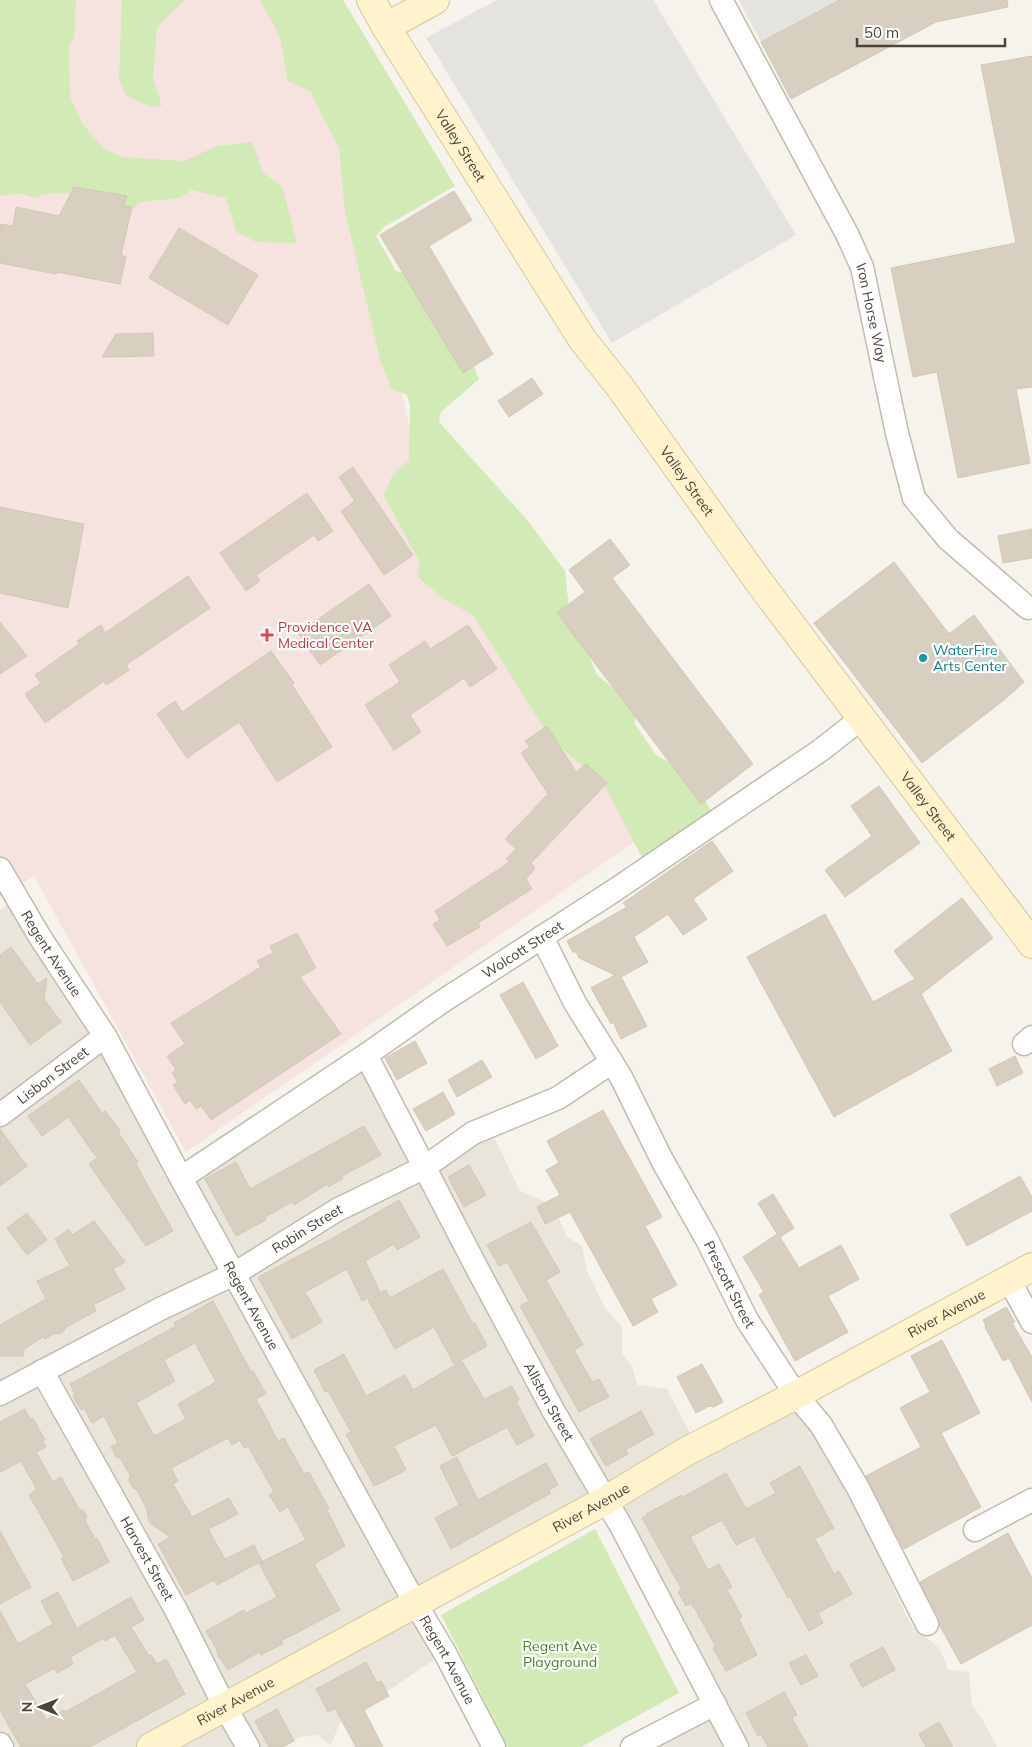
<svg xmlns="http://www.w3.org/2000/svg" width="1032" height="1747" font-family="Mulish,sans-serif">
	<rect width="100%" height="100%" fill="#f6f3ec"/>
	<path fill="#eae5da" d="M23,894L175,1169L358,1057L420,1161L491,1131L520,1191L553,1205L567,1237L582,1246L587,1271L605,1308L622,1327V1353L632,1366L637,1385L667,1389L695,1443L802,1393L911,1625L940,1649L948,1670L969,1672L972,1706L981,1717L997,1747H630L710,1704L608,1506L415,1602L441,1655L339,1724L331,1746L317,1735L299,1737L286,1747H0V910Z"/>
	<path fill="#f6e3e0" d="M61,0H329L350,155L413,443L656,827L186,1152L34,876L0,897V122Z"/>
	<path fill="#d2eab5" d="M0,0H76L74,38L69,45L70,96L83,125L105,149L121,157L184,161L217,146L251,142L257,154L262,172L282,186L297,243L256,242L236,232L226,198L191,190L180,198L140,202L133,209C100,208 69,182 35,198L18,193L0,196Z
		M122,0H185L157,27L153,78L162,106L152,107L126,96L119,78Z
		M260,0H343L455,186L384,227L376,236L396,271L406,273L422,264L475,369L479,379L441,412L439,422L528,521L565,571L569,609L597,675L635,705V724L656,755L690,773L714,816L644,861L604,785L550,738L473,615L443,599L417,576L420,563L384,495L392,476L409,460L410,406L407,395L392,389L381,363L345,212L339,148L310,91L288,81L280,37Z
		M595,1529L679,1693L581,1747H508L441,1615Z"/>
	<path fill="#e5e3e0" d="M497,0H653L796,235L612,343L426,38Z
		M739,0H840L761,42Z"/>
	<path fill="#d8cfc1" stroke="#d3c7b4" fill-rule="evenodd" d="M840,0H1007L1008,7L936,22L791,99L761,42Z
		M1032,56V387L1016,389L1030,463L958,478L937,372L913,377L891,268L1016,243L981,65Z
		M74,187L127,196L124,206L132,207L121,255L126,257L120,284L57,272L56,274L0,263V224L13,226L16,207L59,216Z
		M454,191L472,220L429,246L493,354L463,373L380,235Z
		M179,228L258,275L228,325L149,278Z
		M153,333L154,356L102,357L116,334Z
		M532,378L543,394L509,417L498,401Z
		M353,467L413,555L384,575L341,511L355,501L339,477Z
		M307,493L333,531L318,541L314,535L256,575L260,581L246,591L220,553Z
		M0,507L84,524L68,608L0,593Z
		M1032,529V558L1003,563L998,536Z
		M610,539L630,565L612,578L753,764L701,804L557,613L585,592L569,570Z
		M894,562L949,634L974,615L1024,682L1004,700L922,763L814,623Z
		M188,576L210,608L126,665L129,670L106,685L104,681L45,723L25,694L41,683L35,675L79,644L77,641L101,625L105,633Z
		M369,584L391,616L320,665L298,633Z
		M0,622L27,656L0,674Z
		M468,625L497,669L470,687L464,678L410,715L421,732L394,750L365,705L400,682L389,665L425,641L430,649Z
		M271,651L294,683L292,685L332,747L277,782L239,722L187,758L157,714L175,701L182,712Z
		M547,726L576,772L586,764L607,783L531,863L535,868L526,879L532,889L478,923L480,927L447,946L433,924L440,920L435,911L510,862L506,859L516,849L505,839L548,794L521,753L530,747L525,741Z
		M879,786L920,843L845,897L825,870L872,836L851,806Z
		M712,841L733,871L693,899L707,919L683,935L668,914L634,937L648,962L621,977L647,1026L621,1039L613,1022L611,1024L591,988L615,975L579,958L576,952H573L567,941L627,907L623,903Z
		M962,898L993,938L921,994L952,1051L834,1117L747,957L825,914L873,1002L915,979L894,951Z
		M297,933L316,968L300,977L341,1034L211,1120L201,1106L196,1109L190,1100L185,1104L173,1085L178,1082L172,1073L176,1070L167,1056L185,1044L171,1023L261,967L257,961L273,953L270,946Z
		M11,947L38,984L47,978L44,999L61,1022L30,1045L0,1002V955Z
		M523,982L558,1046L536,1059L500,995Z
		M415,1041L427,1063L397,1080L385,1058Z
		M1015,1056L1023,1073L997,1086L989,1069Z
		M482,1060L492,1077L457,1097L448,1080Z
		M79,1080L102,1113L105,1111L120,1130L118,1132L138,1162L136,1164L173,1231L146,1246L89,1164L97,1158L68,1117L42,1136L28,1116Z
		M443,1092L455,1114L426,1131L413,1109Z
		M603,1110L662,1217L645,1226L677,1285L651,1299L658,1312L633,1326L570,1212L545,1224L537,1207L560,1195L546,1170L559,1163L547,1141Z
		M364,1126L381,1155L342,1176L343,1178L329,1187L327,1184L294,1205L292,1202L265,1217L266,1220L236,1236L205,1179L236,1162L250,1189Z
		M0,1129L27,1166L0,1186Z
		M469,1165L486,1195L464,1207L448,1177Z
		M1020,1176L1032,1197V1211L967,1246L950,1215Z
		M773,1194L794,1228L780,1237L799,1268L841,1245L859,1279L828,1296L848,1332L795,1361L759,1295L764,1292L743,1257L777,1234L758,1203Z
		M399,1200L420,1237L397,1250L394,1244L365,1261L380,1292L362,1301L347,1269L305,1292L322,1322L292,1339L258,1277L333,1238Z
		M27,1213L47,1240L27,1255L7,1228Z
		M94,1221L125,1262L113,1269L125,1289L93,1305L96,1311L66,1327L64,1331L59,1334L55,1333L45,1339L43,1337L24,1349L23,1356H0V1325L46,1299L37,1281L70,1266L55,1239L69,1229L72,1235Z
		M531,1222L560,1272L546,1280L583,1345L574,1350L592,1382L599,1379L609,1397L579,1412L520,1306L529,1301L507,1262L499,1266L487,1245Z
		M443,1269L473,1324L475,1323L487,1346L454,1364L434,1327L395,1349L368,1300L386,1290L390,1298Z
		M213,1301L251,1372L253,1371L266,1394L256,1399L278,1441L284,1438L304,1474L309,1472L329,1509L327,1510L345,1546L314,1564L340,1610L281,1641L283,1644L261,1655L259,1652L228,1670L222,1661L219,1658L216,1648L206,1631L244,1610L246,1613L277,1597L259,1563L306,1540L288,1507L280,1512L269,1495L274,1492L248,1446L244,1448L240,1440L232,1445L228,1438L171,1468L178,1481L173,1484L192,1517L229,1498L238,1514L208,1529L225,1559L254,1545L262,1561L217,1585L214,1580L186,1595L158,1544L170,1537L150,1523L148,1518L147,1509L137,1490L133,1488L129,1481L130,1475L120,1458L116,1457L111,1447L118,1443L104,1416L92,1423L84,1408L81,1410L73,1396L75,1394L70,1384L176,1326L174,1323ZM195,1343L216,1382L178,1404L186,1419L154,1436L136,1403L175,1381L164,1360Z
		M1006,1307L1015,1322L1012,1323L1032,1357V1402L1009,1358L1003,1361L985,1327L986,1326L983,1320Z
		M942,1340L980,1413L941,1433L981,1507L904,1549L866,1476L921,1447L900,1408L930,1392L911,1356Z
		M344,1354L366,1396L405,1375L413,1390L462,1361L484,1399L512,1386L519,1400L516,1401L534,1436L517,1445L507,1427L452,1456L436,1425L394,1446L406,1470L374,1486L346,1434L351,1432L328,1391L325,1392L314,1370Z
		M702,1364L723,1402L714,1407L709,1406L696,1413L677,1377Z
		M25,1409L31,1420L33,1418L45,1440L42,1441L46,1447L36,1452L53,1482L61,1477L79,1509L83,1510L87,1516L85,1521L95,1539L97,1538L109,1562L73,1581L61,1558L64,1557L29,1495L37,1490L21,1461L0,1472V1422Z
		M641,1411L654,1434L625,1450L628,1454L606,1466L590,1439Z
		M457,1457L478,1500L546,1463L558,1485L549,1490L551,1493L451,1549L435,1518L459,1505L440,1466Z
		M800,1466L834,1528L815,1539L834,1574L839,1571L852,1594L818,1613L823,1623L809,1631L790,1597L788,1598L754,1536L736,1545L722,1520L690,1537L708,1570L719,1564L732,1587L727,1590L742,1617L739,1619L757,1655L726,1671L713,1648L716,1647L694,1607H693L691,1603L686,1606L678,1592L682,1590L642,1518L647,1515L646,1514L682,1495L683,1497L726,1473L746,1509L776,1493L770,1483Z
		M0,1531L31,1587L0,1604Z
		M1008,1533L1032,1578V1625L961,1664L940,1626L939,1618L920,1582Z
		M58,1592L77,1628L131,1597L144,1620L131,1627L149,1656L151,1655L157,1664L166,1659L185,1694L90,1747H21L0,1710V1611L18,1644L53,1624L41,1601ZM115,1635L137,1672L65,1712L64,1710L46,1720L25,1684L55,1668L57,1673L73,1664L70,1657L104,1638L105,1641Z
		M883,1647L895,1670L862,1687L850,1664Z
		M806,1655L818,1676L801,1685L789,1663Z
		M366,1662L377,1683L381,1681L389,1696L364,1710L383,1747H356L335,1708L328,1712L316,1689Z
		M784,1692L797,1715L792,1718L808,1747H768L761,1734L758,1736L746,1713Z
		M277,1709L294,1741L282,1747H269L255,1721Z
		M939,1722L953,1747H926L919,1734Z"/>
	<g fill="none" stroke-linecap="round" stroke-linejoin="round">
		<g stroke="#c2bbae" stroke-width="25">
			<g id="street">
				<path id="s1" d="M721,0L847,234L862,267L897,433L914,498L948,539L1028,608"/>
				<path id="s2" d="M0,869L40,937L105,1036L181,1178L415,1603L445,1653L494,1747"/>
				<path id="s3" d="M542,937L575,1003L621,1077L662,1160L706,1238L747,1320L796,1395L821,1425L858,1488L927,1624"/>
				<path d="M1024,1044L1032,1037"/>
				<path id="s4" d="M366,1055L480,1274L553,1410L621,1526L737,1747"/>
				<path id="s5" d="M0,1115L105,1036"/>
				<path id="s6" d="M181,1178L366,1055L440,1003L615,890L821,750L862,718"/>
				<path d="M1009,1280L1032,1322"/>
				<path id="s7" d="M42,1371L176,1610L225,1707L248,1747"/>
				<path id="s8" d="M0,1394L160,1309L234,1274L337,1210L425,1167L473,1133L558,1098L612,1062"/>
				<path d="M975,1530L1032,1500"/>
				<path d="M0,1744L2,1747"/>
				<path d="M632,1747L715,1704"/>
			</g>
		</g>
		<g stroke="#d6c79b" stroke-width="30">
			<g id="secondary">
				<path id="s9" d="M371,0L386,27L582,339L620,387L759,582L1032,944"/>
				<path d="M386,27L435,0"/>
				<path id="s10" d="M151,1747L606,1500L687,1451L796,1395L1032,1267"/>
			</g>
		</g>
		<use href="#street" stroke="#fff" stroke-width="22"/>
		<use href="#secondary" stroke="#fff3cd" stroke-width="28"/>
	</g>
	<path fill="#e0444e" stroke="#fff" stroke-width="2" d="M264.5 627.5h5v5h5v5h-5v5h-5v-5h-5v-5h5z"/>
	<circle fill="#0f9aa8" stroke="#fff" stroke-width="2" cx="923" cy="658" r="5"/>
	<g text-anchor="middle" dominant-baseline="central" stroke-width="4.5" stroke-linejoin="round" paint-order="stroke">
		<g font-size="14" fill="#4b4439" stroke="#fff">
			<text stroke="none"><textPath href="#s9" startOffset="171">Valley Street</textPath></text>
			<text stroke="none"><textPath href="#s1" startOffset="349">Iron Horse Way</textPath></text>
			<text stroke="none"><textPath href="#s9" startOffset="576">Valley Street</textPath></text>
			<text stroke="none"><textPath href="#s9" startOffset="981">Valley Street</textPath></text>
			<text stroke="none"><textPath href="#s6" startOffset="411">Wolcott Street</textPath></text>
			<text stroke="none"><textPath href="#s2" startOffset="99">Regent Avenue</textPath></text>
			<text stroke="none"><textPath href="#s5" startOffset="66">Lisbon Street</textPath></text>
			<text stroke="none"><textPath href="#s8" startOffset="349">Robin Street</textPath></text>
			<text stroke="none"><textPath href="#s3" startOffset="395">Prescott Street</textPath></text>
			<text stroke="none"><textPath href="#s2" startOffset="504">Regent Avenue</textPath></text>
			<text stroke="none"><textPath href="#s10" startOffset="906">River Avenue</textPath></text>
			<text stroke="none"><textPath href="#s4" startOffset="392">Allston Street</textPath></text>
			<text stroke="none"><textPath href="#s10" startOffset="501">River Avenue</textPath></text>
			<text stroke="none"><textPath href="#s7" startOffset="215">Harvest Street</textPath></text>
			<text stroke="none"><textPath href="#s2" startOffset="909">Regent Avenue</textPath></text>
			<text stroke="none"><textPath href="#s10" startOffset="96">River Avenue</textPath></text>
		</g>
		<g font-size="14" fill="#be3a42" stroke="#fff" text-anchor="start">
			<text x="278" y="627">Providence VA<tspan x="278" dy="16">Medical Center</tspan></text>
		</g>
		<g font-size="14" fill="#0d838f" stroke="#fff" text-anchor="start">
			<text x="933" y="650">WaterFire<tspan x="933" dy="16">Arts Center</tspan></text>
		</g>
		<g font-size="14" fill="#4a7f2a" stroke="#fff">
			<text x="560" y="1646">Regent Ave<tspan x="560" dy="16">Playground</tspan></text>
		</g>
	</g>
	<g transform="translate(40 1707) rotate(270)" stroke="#ffffff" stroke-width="4" paint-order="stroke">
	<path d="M0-4L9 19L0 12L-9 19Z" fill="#4b4439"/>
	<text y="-8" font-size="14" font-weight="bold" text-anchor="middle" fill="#4b4439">N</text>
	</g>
	<path d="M857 38v8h148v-8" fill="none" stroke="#4b4439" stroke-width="2.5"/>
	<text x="864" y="38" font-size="15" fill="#4b4439" stroke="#ffffff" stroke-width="4" paint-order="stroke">50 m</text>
</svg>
